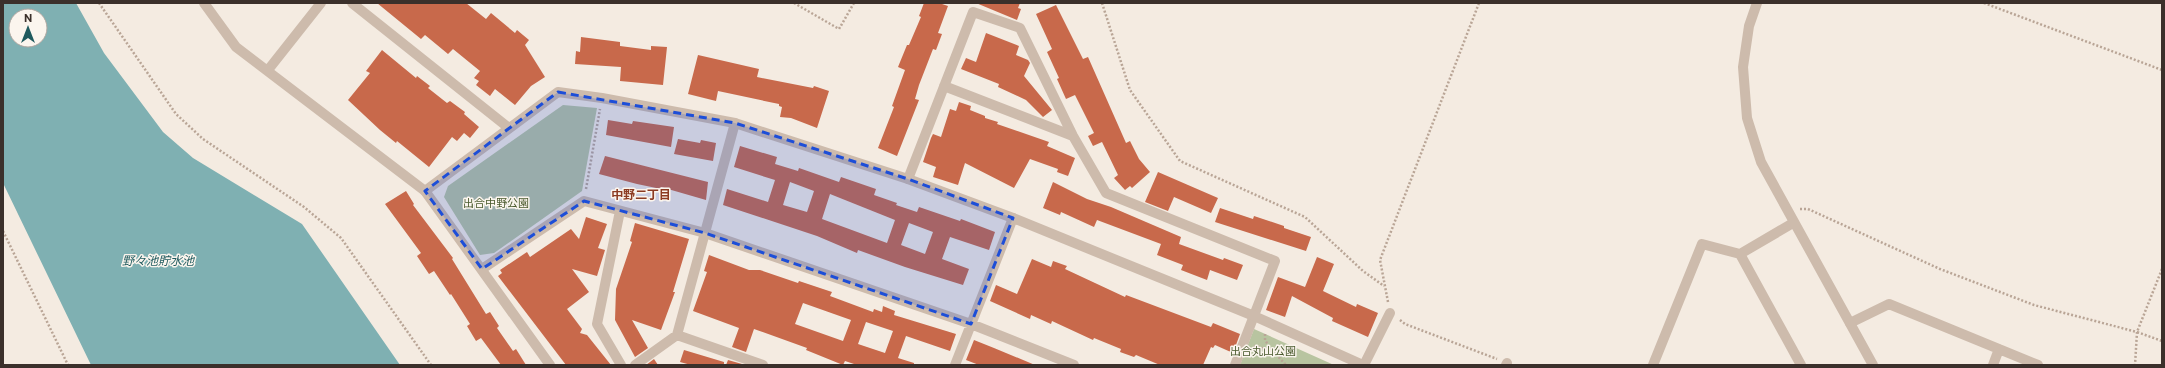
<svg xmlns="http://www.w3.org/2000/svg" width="2165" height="368" font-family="Commissioner,'Noto Sans JP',sans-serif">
	<rect width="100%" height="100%" fill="#f4ebe1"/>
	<path fill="#b8c4a0" d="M563,105L597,108L582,191L494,253L480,255L444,197L448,186Z
		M1254,329L1334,365H1240Z"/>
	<path fill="#7fb0b2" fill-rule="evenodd" d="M3,3H76L104,53L163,132L193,158L302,224L400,365H91L3,183ZM16,16H40V40H16Z"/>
	<path fill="#c8694b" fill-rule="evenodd" d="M377,3H466L486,19L491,13L515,33L517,30L529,40L525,45L545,77L531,86L515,105L495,89L490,96L476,85L479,81L474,78L480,71L453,49L448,54L425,35L421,39Z
		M924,3H939L948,6L938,33L942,34L936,50L933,49L919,85L915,99L919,100L897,156L878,148L894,107L892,106L905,70L898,67L907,45H909L921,17L919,16Z
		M976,3H1020L1018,8L1021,9L1017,20Z
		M1056,5L1083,59L1088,57L1126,143L1130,141L1139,159L1150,172L1132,188L1130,186L1125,190L1114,178L1118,175L1102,142L1093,146L1088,136L1094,133L1075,95L1066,99L1057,79L1059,78L1047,52L1052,49L1036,14Z
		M986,33L1019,46L1016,55L1028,60L1030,63L1024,76L1052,110L1043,117L1026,100L998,87L999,84L961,69L966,58L976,62Z
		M581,37L620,42V46L651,50V46L667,47L663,85L620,81L621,67L575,64L576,51L580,52Z
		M382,50L416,78L417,76L430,86L428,88L447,103L450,101L465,112L464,114L479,127L470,138L464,133L457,141L452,137L429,167L397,141L396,143L380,130L348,100L370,73L366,71Z
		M698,55L759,69L757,77L813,88L814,86L829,91L817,128L791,118L780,117L782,107L779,106V104L718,91L716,101L688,94Z
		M959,102L971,106L970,110L985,116V118L998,122L997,124L1049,142L1047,146L1075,158L1068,176L1057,172L1058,169L1030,159L1014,188L965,163L958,185L933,177L936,167L923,162L931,138L933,134L941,137L950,109L956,111Z
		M608,120L632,124L633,121L674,127L671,147L606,135Z
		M678,139L700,143L701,140L716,143L713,161L674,154Z
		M740,146L777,157L775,164L798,171L799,168L839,182L841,177L876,189L874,195L897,203L896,205L917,212L919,207L960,221L961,219L995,232L989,250L950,237L942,259L969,269L963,285L905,267L858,250L857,253L817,236L723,205L727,189L768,202L775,180L734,167ZM790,182L814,191L807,212L783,205ZM830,194L895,220L887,243L822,219ZM909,223L933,232L925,254L901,245Z
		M605,156L708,182L706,200L661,187V189L637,184L599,174Z
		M1158,172L1218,198L1211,213L1174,197L1168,211L1145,202Z
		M1053,182L1087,199L1111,207L1181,237L1179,244L1223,260L1224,258L1243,265L1237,280L1210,270L1207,280L1181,270L1183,265L1157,255L1161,244L1097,220L1094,227L1061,212L1060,215L1043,208Z
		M406,191L414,204L413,205L453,258L452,259L486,314L490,312L499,326L497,328L513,351L516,349L526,365H501L481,338L476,341L467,326L470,324L451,294L450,295L434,271L429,274L417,256L421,253L385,204Z
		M1220,208L1253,219L1254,216L1284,226V228L1311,237L1306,251L1215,222Z
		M586,217L607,224L598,248L605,250L597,276L572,269L589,292L567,309L582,329L580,333L587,335L611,365H566L498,276L502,273L500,270L527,252L530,257L571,229L579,239Z
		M635,223L689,239L673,292H675L661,330L632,320L648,348L635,357L615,320L616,289L632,242L630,241Z
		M709,255L749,270H760L798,283L799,281L832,292L830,296L873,312L874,309L882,312L883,306L895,311L894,315L956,334L950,351L906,336L898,358L914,363V365H857L845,361L843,365L806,350L807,348L754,329L746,352L732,347L739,328L693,311L707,272L704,271ZM803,303L851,320L843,341L795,324ZM866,322L893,331L885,353L858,344Z
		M1317,257L1334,264L1323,291L1356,307L1357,304L1378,313L1368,337L1332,321L1333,318L1292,296L1285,317L1266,310L1278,277L1305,287Z
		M1032,259L1051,267L1053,261L1067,266L1065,269L1125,297L1126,295L1134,298L1211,327L1213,323L1240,334L1233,353L1215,345L1213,348L1211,347L1203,365H1160L1136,355L1134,357L1120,352L1121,349L1094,338L1093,340L1052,321L1051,324L1031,315L1030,319L990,301L996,285L1017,294Z
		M974,340L994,348L1035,365H979L966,360Z
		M684,350L724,362V365H691L680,362Z
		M654,359L658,365H646Z
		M728,360L742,364L741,365H726Z"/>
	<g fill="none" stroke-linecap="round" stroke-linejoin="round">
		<path stroke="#b9a596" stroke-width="2.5" stroke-dasharray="2 2" stroke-linecap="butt" d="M99,3L176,114L203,139L304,207L341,238L431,365
			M794,3L839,29L854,3
			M1102,3L1130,90L1180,161L1305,217L1363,271L1384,286
			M1984,3L2162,70
			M586,189L600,109
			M1800,209H1808L1940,269L2034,305L2137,332L2135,365
			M3,231L68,365
			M2162,269L2137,332L2162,341
			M1388,302L1380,260L1479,3
			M1400,320L1405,324L1497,359
			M1265,334V340L1272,351
			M1254,346L1273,351L1286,365"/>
		<path stroke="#cdbbac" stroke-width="10" d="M204,3L236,47L425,191
			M352,3L509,128
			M268,70L321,3
			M944,86L1073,136
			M908,179L973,12L1020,28L1073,136L1106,193L1275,261L1235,365
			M620,211L597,324L621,365
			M1740,254L1801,365
			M482,269L584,201L705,233L971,324L1074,365
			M1850,323L1889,304L2038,365
			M677,335L763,365
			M635,365L677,335L735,123
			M955,365L1013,218
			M1364,365L1390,313
			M1506,365L1507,363
			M1653,365L1702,244L1740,254L1793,223
			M1993,365L1999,349"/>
		<path stroke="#cdbbac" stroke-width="10" d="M1757,3L1749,26L1743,67L1747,118L1761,162L1873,365
			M550,365L425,191L558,92L602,98L735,123L908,179L1013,218L1254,316L1363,365"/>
	</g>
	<path fill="#1d4ed8" fill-opacity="0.2" stroke="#1d4ed8" stroke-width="3" stroke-dasharray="8 5" stroke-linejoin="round" d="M558,92L735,123L908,179L1013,218L971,324L705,233L584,201L482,269L425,191Z"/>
	<g text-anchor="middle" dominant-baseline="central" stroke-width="3" stroke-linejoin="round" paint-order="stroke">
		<g font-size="11" fill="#4a5a2e" stroke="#fbf5ee">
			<text x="496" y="202">出合中野公園</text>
			<text x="1263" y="350">出合丸山公園</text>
		</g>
		<g font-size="12" font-weight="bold" fill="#8c3b22" stroke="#fbf5ee">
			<text x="641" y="194">中野二丁目</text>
		</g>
		<g font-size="12" font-style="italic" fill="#1f5a5e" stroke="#fbf5ee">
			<text x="158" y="260">野々池貯水池</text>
		</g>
	</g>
	<rect width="2165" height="368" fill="none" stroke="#3b302b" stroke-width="8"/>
	<g transform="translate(28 28)"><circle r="19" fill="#fbf5ee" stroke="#aea6a0"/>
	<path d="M0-3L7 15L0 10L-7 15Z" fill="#1f5a5e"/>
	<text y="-6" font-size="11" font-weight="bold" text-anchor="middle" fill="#3b302b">N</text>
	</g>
</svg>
